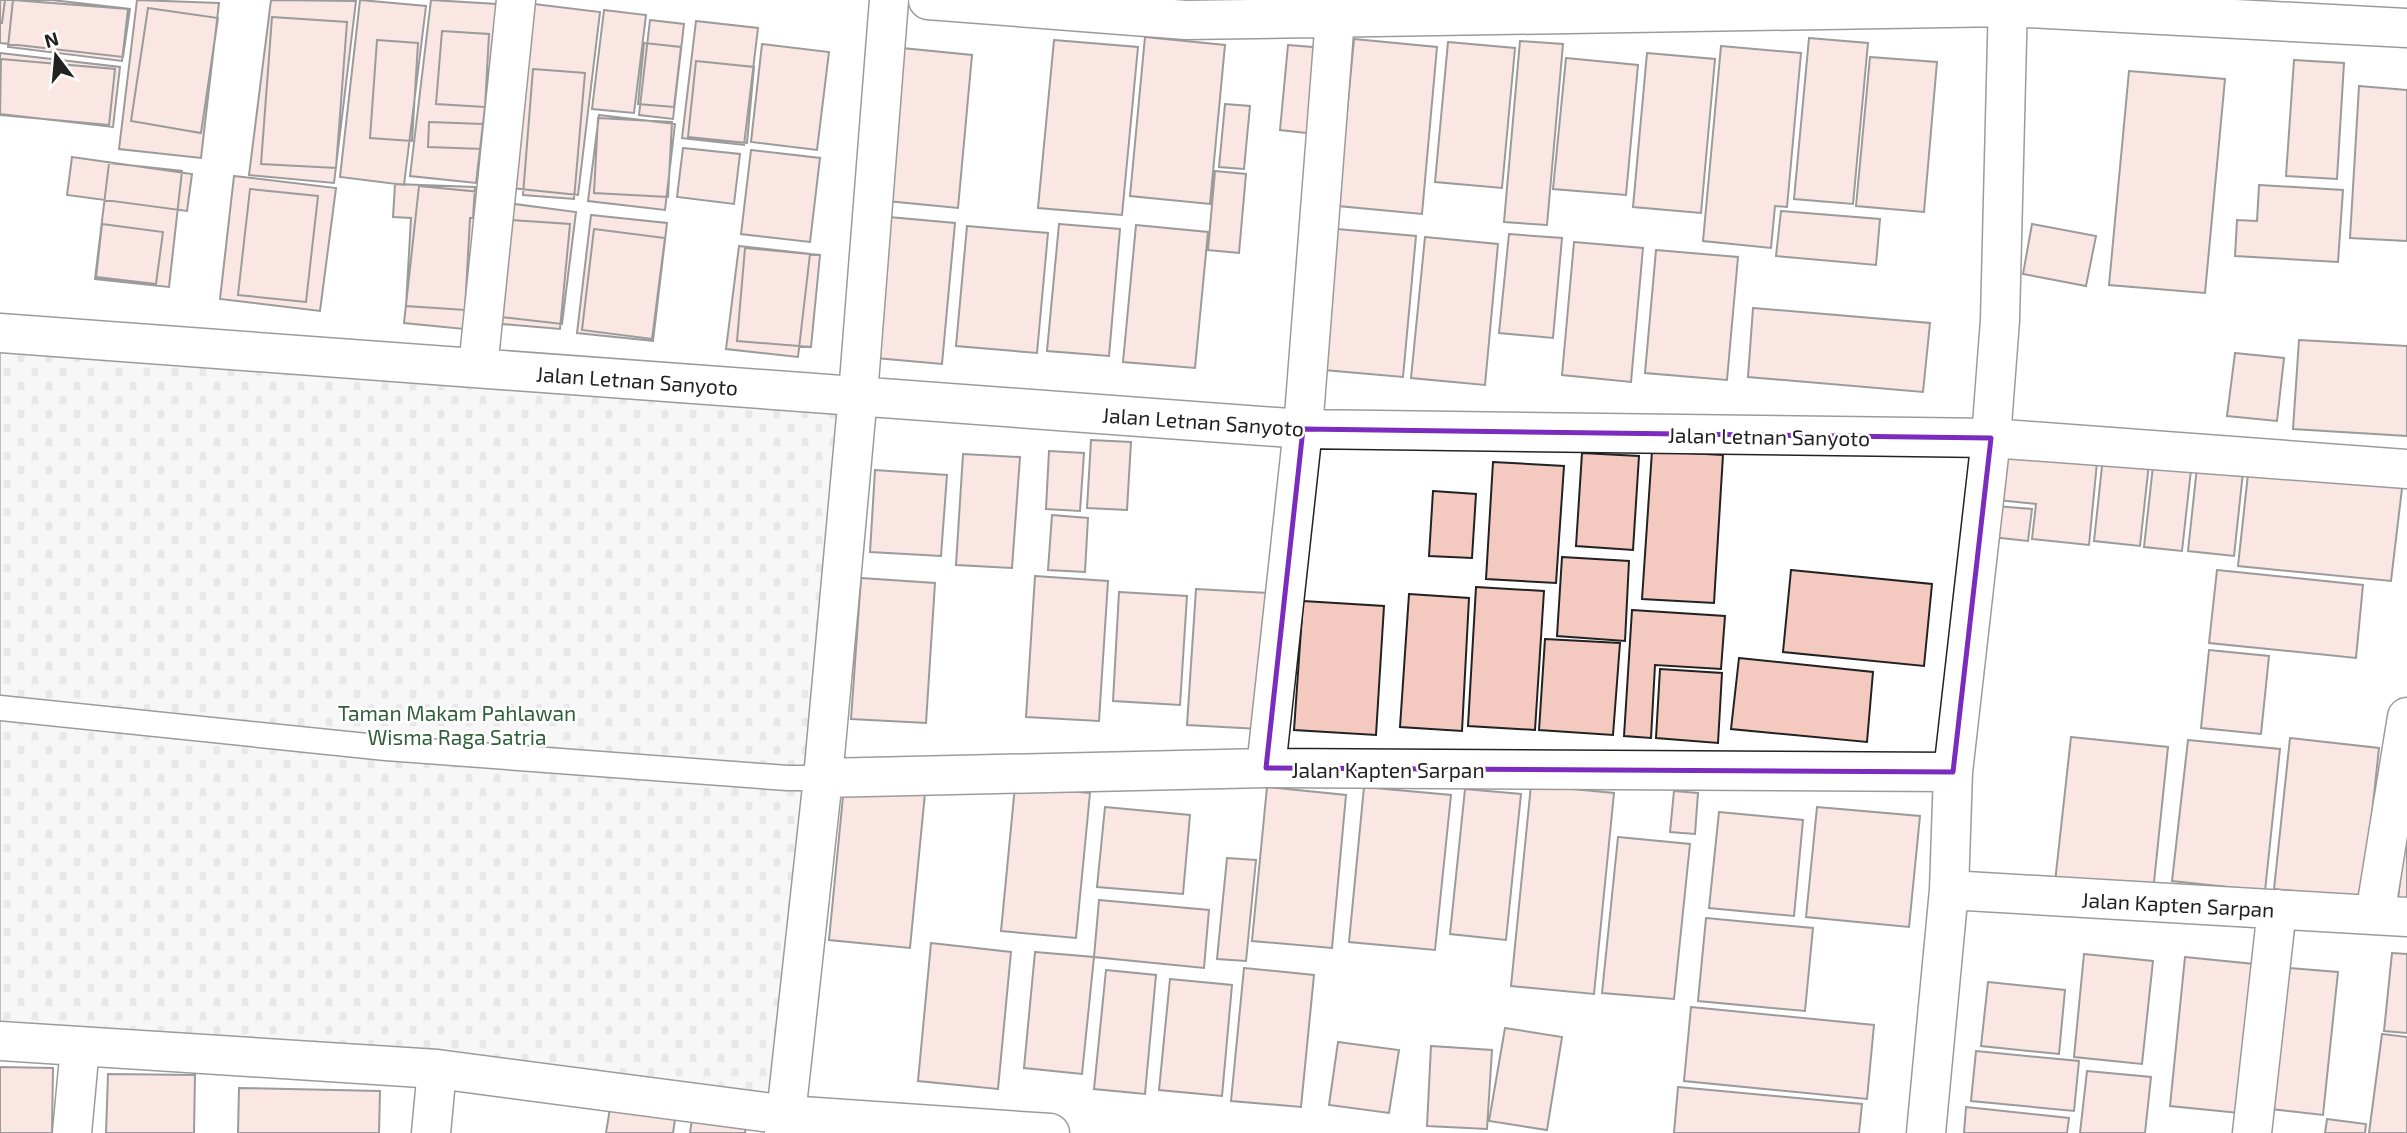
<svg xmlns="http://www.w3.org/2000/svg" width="2407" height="1133" font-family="'Exo 2',sans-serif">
	<defs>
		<pattern id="cemetery-stones" width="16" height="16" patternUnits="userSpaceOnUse" patternTransform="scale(1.75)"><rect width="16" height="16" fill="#eee"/><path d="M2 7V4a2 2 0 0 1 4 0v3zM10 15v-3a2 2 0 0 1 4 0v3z" fill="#ccc"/></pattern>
	</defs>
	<rect width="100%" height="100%" fill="#fff"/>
	<path fill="url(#cemetery-stones)" stroke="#6f6f6f" stroke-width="2" d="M0,335L856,401L787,1115L0,1030Z"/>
	<path fill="#f3c9c0" stroke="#222" stroke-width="2" d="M0,0H5L2,23H0Z
		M0,0H52L130,9L123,57L0,43Z
		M13,0L128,9L122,61L8,47Z
		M137,0L219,3L201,158L119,149Z
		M271,0L356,1L334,183L249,175Z
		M360,0L426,6L404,185L340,177Z
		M431,0L497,4L476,183L410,176Z
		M534,4L600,12L578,195L511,188Z
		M148,8L218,18L201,133L131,121Z
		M604,10L646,15L634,113L592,109Z
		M272,17L347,22L336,168L261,164Z
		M650,20L684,24L673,119L639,115Z
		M696,21L758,28L744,145L682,138Z
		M442,31L489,34L485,107L436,104Z
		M1145,37L1225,45L1210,204L1130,196Z
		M1809,38L1868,43L1853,204L1794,199Z
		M1354,39L1437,47L1422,214L1338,206Z
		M377,40L418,43L412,141L370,138Z
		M1054,40L1138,47L1122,215L1038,208Z
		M1520,41L1563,44L1547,225L1504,222Z
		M1448,42L1515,48L1502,188L1435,182Z
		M644,43L681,47L674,107L638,104Z
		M762,44L829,52L817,150L751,142Z
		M1288,45L1325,48L1315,134L1280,130Z
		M1721,46L1801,53L1787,207L1775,206L1771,248L1703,241Z
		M902,48L972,55L958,208L887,201Z
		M0,53L120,67L113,127L0,114Z
		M1647,53L1715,59L1701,213L1633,207Z
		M1870,57L1937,62L1924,212L1856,206Z
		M1566,58L1638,65L1626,195L1553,189Z
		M1,59L115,69L109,125L0,115Z
		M2294,60L2344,63L2337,179L2286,176Z
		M696,61L754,67L747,143L688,137Z
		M533,69L585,73L574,199L523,195Z
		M2129,71L2225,79L2205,293L2109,285Z
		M2359,86L2407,90V241L2350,238Z
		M1225,104L1250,106L1244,169L1219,167Z
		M599,115L675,124L665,210L588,201Z
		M598,118L672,122L668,197L594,193Z
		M429,122L483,124V149L428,147Z
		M683,148L740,154L734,204L677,197Z
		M751,150L820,158L810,242L741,234Z
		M72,157L192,174L187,211L67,195Z
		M109,163L182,171L169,287L95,279Z
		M1215,171L1246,174L1239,253L1208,250Z
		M234,176L336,188L320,311L220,299Z
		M395,184L475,187L473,218H470L465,310L406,306L411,218L393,217Z
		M2259,185L2343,190L2338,262L2235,256L2237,220L2257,221Z
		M419,186L480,192L464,329L404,323Z
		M250,189L318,196L306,302L238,295Z
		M507,203L576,212L562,324L493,316Z
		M1781,211L1880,219L1876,265L1776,256Z
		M591,215L667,223L653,341L577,333Z
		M889,217L955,223L942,364L876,358Z
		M511,220L570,224L560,329L502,324Z
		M102,224L163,232L156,284L96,277Z
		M1059,224L1120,229L1109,356L1047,351Z
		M2032,224L2096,236L2086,286L2023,274Z
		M1136,225L1208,232L1195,368L1123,362Z
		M967,226L1048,233L1037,353L956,346Z
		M594,229L665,238L652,339L582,330Z
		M1337,229L1416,236L1403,377L1324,370Z
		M1509,234L1562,238L1553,338L1499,333Z
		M1425,237L1498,244L1485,385L1411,378Z
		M1574,242L1643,248L1631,382L1562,375Z
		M739,246L810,254L798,357L726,349Z
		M745,248L820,255L811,347L737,341Z
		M1656,250L1738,257L1727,380L1645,373Z
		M1753,308L1930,323L1923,392L1748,377Z
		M2299,340L2407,346V436L2293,429Z
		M2235,353L2284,358L2277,421L2227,416Z
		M1091,440L1131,442L1127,510L1087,508Z
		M2004,443L2098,452L2089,545L2032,539L2036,504L1998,500Z
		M1049,451L1084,453L1080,511L1046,509Z
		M1652,451L1723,455L1714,603L1642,599Z
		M1582,453L1639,456L1633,550L1576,546Z
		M963,454L1020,457L1012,568L956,565Z
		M2103,457L2149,463L2140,546L2094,541Z
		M2154,457L2192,461L2182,551L2144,547Z
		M1493,462L1564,466L1556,583L1486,579Z
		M2249,465L2403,480L2391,581L2238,566Z
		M2197,467L2243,472L2234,556L2188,551Z
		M875,470L947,475L941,556L870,552Z
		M1433,491L1476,494L1472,558L1429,556Z
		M1995,506L2032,509L2028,541L1992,537Z
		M1052,515L1088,518L1085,572L1048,570Z
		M1562,557L1629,561L1625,641L1557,636Z
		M1791,570L1932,584L1924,666L1783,652Z
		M2217,570L2363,585L2356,658L2209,643Z
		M1035,576L1108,581L1099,721L1026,717Z
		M861,578L935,583L926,723L851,719Z
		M1476,587L1544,591L1535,730L1468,726Z
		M1196,589L1268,593L1259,729L1187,725Z
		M1119,592L1187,596L1180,705L1113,701Z
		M1409,594L1469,598L1462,731L1400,727Z
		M1303,601L1384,606L1376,735L1294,730Z
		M1632,610L1725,616L1721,669L1655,665L1651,738L1624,736Z
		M1545,639L1620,643L1613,735L1539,730Z
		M2209,650L2269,656L2261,734L2201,728Z
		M1739,658L1873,672L1867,742L1731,729Z
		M1660,669L1722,673L1718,743L1656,738Z
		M2071,737L2168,747L2153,892L2055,882Z
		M2290,738L2379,748L2363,898L2274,889Z
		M2188,740L2280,749L2265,891L2172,881Z
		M1531,785L1614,793L1594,994L1511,986Z
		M844,786L925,793L910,948L829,940Z
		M1015,786L1090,793L1076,938L1001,931Z
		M1267,787L1346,795L1332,948L1252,941Z
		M1364,787L1451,795L1435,950L1349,942Z
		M1465,789L1521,794L1506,940L1450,934Z
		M1674,791L1698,793L1695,834L1670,832Z
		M1105,807L1190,815L1183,894L1097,887Z
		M1817,807L1920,816L1909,927L1806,917Z
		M1719,812L1803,820L1794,916L1709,908Z
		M1618,837L1690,844L1674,999L1602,993Z
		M2404,845L2407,846V909L2397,908Z
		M1227,858L1256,860L1246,961L1217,959Z
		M1099,900L1209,910L1204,968L1094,957Z
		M1706,918L1813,928L1805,1011L1698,1001Z
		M931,943L1011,952L998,1089L918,1081Z
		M1035,952L1094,957L1082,1074L1024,1068Z
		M2392,953L2407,954V1033L2384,1031Z
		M2084,954L2153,961L2142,1064L2074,1057Z
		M2185,957L2254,964L2239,1113L2170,1106Z
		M2276,967L2338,972L2323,1115L2262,1108Z
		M1244,968L1314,975L1301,1107L1231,1101Z
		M1106,970L1156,975L1145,1094L1094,1089Z
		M1170,979L1232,985L1222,1096L1159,1090Z
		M1988,982L2065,990L2059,1054L1981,1046Z
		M1691,1007L1874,1025L1867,1099L1684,1081Z
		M1505,1028L1562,1037L1547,1130L1489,1121Z
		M2382,1034L2407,1037V1133H2369Z
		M1338,1042L1399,1050L1389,1113L1329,1105Z
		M1431,1046L1492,1050L1487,1129L1427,1126Z
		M1976,1051L2079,1061L2074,1111L1971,1101Z
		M0,1067L53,1068L52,1133H0Z
		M2087,1071L2151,1077L2145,1133H2080Z
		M108,1074L195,1075L194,1133H106Z
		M1678,1087L1862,1104L1859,1133H1674Z
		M239,1088L380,1091L379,1133H238Z
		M611,1102L676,1112L673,1133H606Z
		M1966,1107L2069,1118L2067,1133H1964Z
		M692,1119L746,1127L745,1133H690Z
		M2327,1119L2366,1124L2365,1133H2325Z"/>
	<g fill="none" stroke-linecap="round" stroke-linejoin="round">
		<g stroke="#222" stroke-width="27">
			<path id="lane" d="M0,708L386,748L787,778H823"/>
		</g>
		<g stroke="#222" stroke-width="41">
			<path id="street" d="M928,0L1186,20L2007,7L2407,28
				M0,333L1303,429L1991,438L2407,469
				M478,368L516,0
				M1266,768L1303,429L1335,18
				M823,778L1266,768L1953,772
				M1949,890L2407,917
				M2375,915L2407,717
				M0,1041L437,1069L787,1115L1050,1133
				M72,1133L80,1047
				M431,1133L437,1069
				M784,1133L823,778L858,395L889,0
				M1926,1133L1949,890L1953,772L1991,438L2000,320L2008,0
				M2252,1133L2277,909"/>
		</g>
		<use href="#lane" stroke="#fff" stroke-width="24"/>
		<use href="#street" stroke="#fff" stroke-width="38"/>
	</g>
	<path d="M0 0H2407V1133H0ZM1303,429L1991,438L1953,772L1266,768Z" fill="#fff" fill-opacity=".55" fill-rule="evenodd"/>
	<path fill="none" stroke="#7b2cbf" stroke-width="5" stroke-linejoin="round" d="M1303,429L1991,438L1953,772L1266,768Z"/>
	<g text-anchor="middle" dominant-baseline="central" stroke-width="5" stroke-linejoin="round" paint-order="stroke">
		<g font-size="21" fill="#222" stroke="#fff">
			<text transform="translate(637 380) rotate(4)">Jalan Letnan Sanyoto</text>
			<text transform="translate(1203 421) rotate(4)">Jalan Letnan Sanyoto</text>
			<text transform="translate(1769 436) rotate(1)">Jalan Letnan Sanyoto</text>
			<text x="1388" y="769">Jalan Kapten Sarpan</text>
			<text transform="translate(2178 904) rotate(3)">Jalan Kapten Sarpan</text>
		</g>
		<g font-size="21" fill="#2f5e38" stroke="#fff">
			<text x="457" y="712">Taman Makam Pahlawan<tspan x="457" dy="24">Wisma Raga Satria</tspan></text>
		</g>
	</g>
	<g transform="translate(56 56) rotate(344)" stroke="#ffffff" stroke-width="5" paint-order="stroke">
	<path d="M0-5L12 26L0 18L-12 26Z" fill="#222222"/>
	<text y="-10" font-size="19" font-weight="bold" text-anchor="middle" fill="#222222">N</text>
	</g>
</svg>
